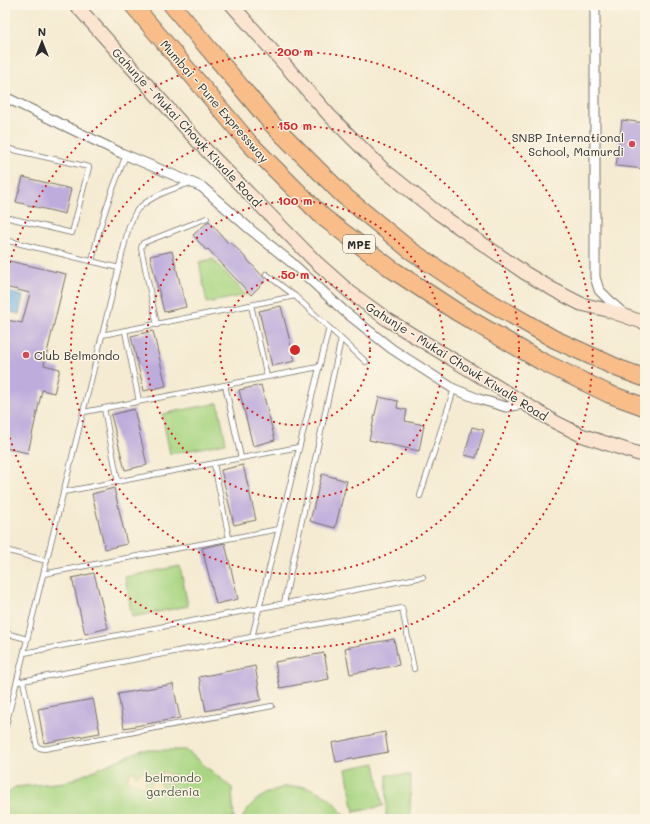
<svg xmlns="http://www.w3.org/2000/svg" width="650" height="824" font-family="Mali,sans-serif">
	<rect width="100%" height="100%" fill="#fcf5e5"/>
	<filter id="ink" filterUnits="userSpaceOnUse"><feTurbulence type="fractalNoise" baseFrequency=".025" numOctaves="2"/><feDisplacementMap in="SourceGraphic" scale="8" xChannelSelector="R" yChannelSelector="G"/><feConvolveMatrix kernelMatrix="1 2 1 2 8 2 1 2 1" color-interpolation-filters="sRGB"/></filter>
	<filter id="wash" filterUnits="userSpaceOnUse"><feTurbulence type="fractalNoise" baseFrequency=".012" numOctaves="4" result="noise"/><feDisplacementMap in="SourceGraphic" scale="16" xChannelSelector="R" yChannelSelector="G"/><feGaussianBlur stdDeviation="0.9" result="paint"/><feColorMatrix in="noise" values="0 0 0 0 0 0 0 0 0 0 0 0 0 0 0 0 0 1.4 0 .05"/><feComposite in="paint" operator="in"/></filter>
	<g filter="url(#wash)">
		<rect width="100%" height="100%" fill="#f5ebd2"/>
		<path fill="#a9d582" stroke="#6a8056" d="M213,259L246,295L207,303L199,262Z
			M218,403L226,443L170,454L162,414Z
			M180,566L188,606L132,617L125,577Z
			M142,750H186L232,788L234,819H5V796L15,787L65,782L76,778Z
			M375,763L383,806L354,812L346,769Z
			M387,775H411L410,819H386Z
			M283,787C290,787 299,786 306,787C322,791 339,804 345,819H242C251,799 265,794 283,787Z"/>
		<path fill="#eeda9e" stroke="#8c8264" d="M134,771L135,772L136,776L142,771H145L148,772L145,786L143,787C141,786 140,784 138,784C133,782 131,784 127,779L129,773Z
			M165,772L168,775L172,774L174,776V780L172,783L167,784L164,781L161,782V789H152L150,785L154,773L159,775Z"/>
		<path fill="#6eafe2" stroke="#4c6d86" d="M5,291L23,296L19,314L6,311L5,316Z"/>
		<g id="blocks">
			<path fill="#bdacdc" d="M622,120L645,123V169L616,166Z
				M23,177L71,189L65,214L16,202Z
				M209,221L229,244L231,242L266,280L251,295L208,249L206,250L193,235Z
				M172,251L186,307L164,312L150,256Z
				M5,260L66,274L44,365L60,369L54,393L42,390L28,453L5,448V364L8,349L5,348V329L7,320L22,323L30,293L5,287Z
				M281,306L295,361L272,366L259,311Z
				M153,331L166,386L144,391L131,336Z
				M261,385L275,440L253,446L239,390Z
				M379,397L398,401L397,408L407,410L405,421L424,425L419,451L369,440Z
				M134,409L147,465L125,470L111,415Z
				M472,427L484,430L476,458L465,455Z
				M243,465L256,520L234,525L221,470Z
				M322,474L347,481L335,528L310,521Z
				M114,488L127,544L105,549L92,494Z
				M225,543L238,599L216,604L202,548Z
				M94,573L108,628L85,634L72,578Z
				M394,639L399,665L350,674L345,648Z
				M324,653L329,679L280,688L275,662Z
				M255,666L261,700L206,711L199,677Z
				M173,684L180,718L124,728L118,694Z
				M93,699L100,733L44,743L38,709Z
				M385,732L388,752L336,762L332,743Z"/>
		</g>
	</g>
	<g filter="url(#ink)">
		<use href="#blocks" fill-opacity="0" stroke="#726e65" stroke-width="1"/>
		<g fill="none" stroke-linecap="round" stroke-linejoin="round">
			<g stroke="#726e65" stroke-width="6">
				<path id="lane" d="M5,148L89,167L72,233L5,217
					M5,240L119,268
					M92,262C99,224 112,190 126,155
					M266,274L295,296L366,362
					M251,305L267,377
					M157,325L141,248L143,243L148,241L207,218
					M125,331L139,401
					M102,335L295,296
					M225,385L241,458
					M104,408L118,482
					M84,412L319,367
					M214,464L229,538
					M63,492L299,447
					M420,496L454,389
					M5,550L47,561
					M43,574L279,529
					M284,603L341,339
					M5,633L27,639
					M252,637L329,328
					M24,653L423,577
					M23,681L37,747L44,749L272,706
					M17,682L402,608L414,669
					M5,729L129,226C132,221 134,213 138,209C152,195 173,189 190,183"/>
			</g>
			<g stroke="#726e65" stroke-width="11">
				<path id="street" d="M595,5V277L599,290L612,303L623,313
					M5,97L121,153L202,187L251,230L292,263L344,311L392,349L454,389L479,399L506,407L523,404"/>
			</g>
			<g stroke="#726e65" stroke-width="15">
				<path id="secondary" d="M76,5L200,144L316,262L351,293L388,320L555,422L581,435L645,456
					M232,5L330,116L383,169L438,213L525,273L554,290L581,304L607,310L645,323"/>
			</g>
			<g stroke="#726e65" stroke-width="19">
				<path id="highway" d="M133,5L250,144L323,217L393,270L457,312L541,361L609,394L645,407
					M172,5L272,124L343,195L410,250L472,292L554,339L620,369L645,378"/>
			</g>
			<use href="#lane" stroke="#fff" stroke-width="4.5"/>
			<use href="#street" stroke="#fff" stroke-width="9"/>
			<use href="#secondary" stroke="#fce5d0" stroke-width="13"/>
			<use href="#highway" stroke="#f8bd89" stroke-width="17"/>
		</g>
	</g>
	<g fill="none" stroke="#d62828" stroke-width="2" stroke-dasharray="2 4">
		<circle cx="295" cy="350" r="75"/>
		<circle cx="295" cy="350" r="149"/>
		<circle cx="295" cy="350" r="224"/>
		<path d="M5 280A298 298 0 1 1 5 420"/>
	</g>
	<g fill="#d1495b" stroke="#fcf5e5" stroke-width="1.5">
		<circle cx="632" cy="144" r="4"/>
		<circle cx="26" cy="355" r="4"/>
	</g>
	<g text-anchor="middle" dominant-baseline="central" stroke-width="3" stroke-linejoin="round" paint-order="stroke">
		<rect fill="#fcf5e5" stroke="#6a6863" stroke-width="1" x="343" y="235" width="32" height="18" rx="3"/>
		<g font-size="11" font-weight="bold" fill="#2b2b2b">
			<text x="359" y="244">MPE</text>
		</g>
		<g font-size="12" fill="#2b2b2b" stroke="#fcf5e5">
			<text transform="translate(215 101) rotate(49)">Mumbai - Pune Expressway</text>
			<text transform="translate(187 127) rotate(47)">Gahunje - Mukai Chowk Kiwale Road</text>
			<text transform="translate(457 361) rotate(32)">Gahunje - Mukai Chowk Kiwale Road</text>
		</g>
		<g font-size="12" fill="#2b2b2b" stroke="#fcf5e5" text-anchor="end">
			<text x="624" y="137">SNBP International<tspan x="624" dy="14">School, Mamurdi</tspan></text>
			<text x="34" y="355" text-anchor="start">Club Belmondo</text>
		</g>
		<g font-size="12" fill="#4a5641" stroke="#fcf5e5">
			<text x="173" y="777">belmondo<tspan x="173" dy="14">gardenia</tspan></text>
		</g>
	</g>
	<circle cx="295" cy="350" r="6" fill="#d62828" stroke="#fcf5e5" stroke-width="2"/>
	<g font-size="12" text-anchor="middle" font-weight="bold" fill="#d62828" stroke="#fcf5e5" stroke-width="3" stroke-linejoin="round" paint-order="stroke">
		<text x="295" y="56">200 m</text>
		<text x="295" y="130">150 m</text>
		<text x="295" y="205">100 m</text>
		<text x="295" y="279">50 m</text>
	</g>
	<rect width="650" height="824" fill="none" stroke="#fcf5e5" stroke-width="20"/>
	<g transform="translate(42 42)" stroke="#fcf5e5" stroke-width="3" paint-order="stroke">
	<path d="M0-3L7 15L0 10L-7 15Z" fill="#2b2b2b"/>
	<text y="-6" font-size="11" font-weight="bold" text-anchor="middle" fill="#2b2b2b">N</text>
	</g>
</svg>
